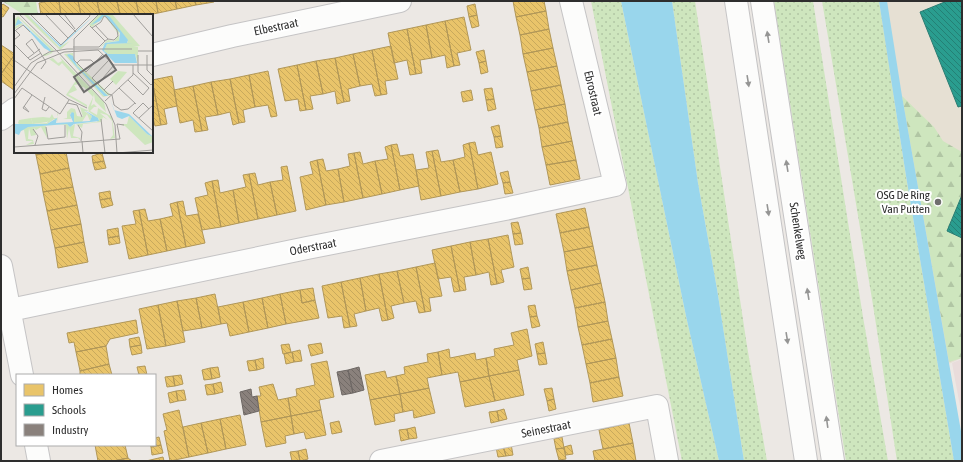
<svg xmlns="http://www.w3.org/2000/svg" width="963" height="462" font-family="'Asap Condensed',sans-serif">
	<defs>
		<pattern id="grass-dots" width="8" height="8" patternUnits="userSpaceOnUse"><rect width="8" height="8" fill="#cee6be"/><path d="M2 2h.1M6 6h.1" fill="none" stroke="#b1c6a4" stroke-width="1.8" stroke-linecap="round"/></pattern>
		<pattern id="forest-firs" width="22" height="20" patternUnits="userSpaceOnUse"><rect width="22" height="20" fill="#cee6be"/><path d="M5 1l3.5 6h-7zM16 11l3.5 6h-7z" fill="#b1c6a4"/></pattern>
		<pattern id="homes-back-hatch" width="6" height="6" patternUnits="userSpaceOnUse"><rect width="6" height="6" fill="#e9c46a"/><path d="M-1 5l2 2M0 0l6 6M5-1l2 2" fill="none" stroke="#c8a95c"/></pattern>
		<pattern id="schools-back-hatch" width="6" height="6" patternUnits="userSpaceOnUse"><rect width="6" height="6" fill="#2a9d8f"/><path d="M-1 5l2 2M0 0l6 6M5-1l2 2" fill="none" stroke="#248075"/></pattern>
		<pattern id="industry-back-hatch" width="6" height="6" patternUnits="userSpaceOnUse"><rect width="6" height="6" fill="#8a817c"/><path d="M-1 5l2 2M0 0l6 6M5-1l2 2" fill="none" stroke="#716a66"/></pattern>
	</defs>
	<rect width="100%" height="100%" fill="#ece8e4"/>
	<path fill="#e6e0d3" d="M880,1H962V358L944,366L885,47Z"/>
	<path fill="#e9dcdb" d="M962,359V417L952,363Z"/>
	<path fill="url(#grass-dots)" d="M591,1H621L686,316L719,461H682Z
		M672,1H695L747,346L767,461H744L717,289L698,183Z
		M774,1H813L863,317L888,461H846Z
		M822,1H879L906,176L954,461H897L873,305Z"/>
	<path fill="url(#forest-firs)" d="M2,1H36L38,15H24Z
		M902,96L934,127L943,141L962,152V358L949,362Z"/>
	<path fill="#99d6ec" d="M621,1H672L698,183L717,289L744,461H719L686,316Z
		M879,1H887L902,96L962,437V461H954L906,176Z"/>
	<path fill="url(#homes-back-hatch)" stroke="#b19758" d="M49,1H59L61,15H41L39,3Z
		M59,1H78L81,15H61Z
		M78,1H97L100,15H81Z
		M97,1H117L120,15H100Z
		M117,1H136L139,15H120Z
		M136,1H156L158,13L148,15H139Z
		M156,1H175L177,9L158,13Z
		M175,1H195L196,5L177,9Z
		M195,1H214V2L196,5Z
		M513,1H544L546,11L516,17Z
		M3,4L9,8L3,17L1,16V6Z
		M475,4L477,15L469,17L467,6Z
		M546,11L549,29L520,35L516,17Z
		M477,15L479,26L472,28L469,17Z
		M464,17L471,50L457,53L460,65L454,66L445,21Z
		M445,21L454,66L447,68L445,55L432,58L426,25Z
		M426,25L432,58L420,60L422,73L416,74L407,29Z
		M407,29L416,74L410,75L407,60L394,63L388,33Z
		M549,29L553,48L523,54L520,35Z
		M1,45L15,54L1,74Z
		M391,46L398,79L385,81L387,94L381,95L372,50Z
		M553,48L557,66L527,72L523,54Z
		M372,50L381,95L375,96L372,84L360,86L353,54Z
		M484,50L486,61L479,63L476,52Z
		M15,54V89L14,90L1,81V74Z
		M353,54L360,86L348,89L350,101L344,102L335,58Z
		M335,58L344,102L337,104L335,91L323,94L316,61Z
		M316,61L323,94L310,96L313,109L306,110L297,65Z
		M486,61L488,72L481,74L479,63Z
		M297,65L306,110L300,111L298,99L285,101L278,69Z
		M557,66L561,85L531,91L527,72Z
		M268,71L277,116L271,117L268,105L255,107L249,75Z
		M249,75L255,107L243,110L245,122L239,123L230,79Z
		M172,76L177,106L164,109L167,124L161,125L152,80Z
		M230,79L239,123L233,125L230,112L218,115L211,82Z
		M152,80L161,125L155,126L152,114Z
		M211,82L218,115L205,117L208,130L202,131L193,86Z
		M561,85L565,104L535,110L531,91Z
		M193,86L202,131L195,132L193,120L180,123L174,90Z
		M492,88L494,99L486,100L484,89Z
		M471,90L473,100L463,102L461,92Z
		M494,99L496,109L488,111L486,100Z
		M565,104L568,122L539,128L535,110Z
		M568,122L572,141L542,147L539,128Z
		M499,125L501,136L494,137L491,127Z
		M501,136L503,147L496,148L494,137Z
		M572,141L576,160L546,165L542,147Z
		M475,142L478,155L491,152L498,184L478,189L469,143Z
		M469,143L478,189L460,192L453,160L465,157L463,145Z
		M397,144L400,156L413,154L419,186L400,190L391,145Z
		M391,145L400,190L382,194L375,161L388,159L385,147Z
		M438,150L441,162L453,160L460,192L441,196L432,151Z
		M432,151L441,196L421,200L416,170L429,168L426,152Z
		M35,152H52L36,155Z
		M52,152H66L69,168L40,174L36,155Z
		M360,152L363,164L375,161L382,194L363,198L354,153Z
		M102,153L104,161L93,163L92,156Z
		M354,153L363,198L344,202L338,169L350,166L348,154Z
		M323,159L326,171L338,169L344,202L326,205L317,160Z
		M317,160L326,205L306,210L300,177L313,174L310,162Z
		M576,160L580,179L550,185L546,165Z
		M104,161L106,168L95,170L93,163Z
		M287,166L296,211L277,215L270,182L283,180L281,167Z
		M69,168L73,187L43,192L40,174Z
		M508,171L510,182L503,183L500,173Z
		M255,173L258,185L270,182L277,215L258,219L249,174Z
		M249,174L258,219L239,223L233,190L246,187L243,175Z
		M218,180L220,193L233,190L239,223L221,227L212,181Z
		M212,181L221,227L202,230L195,198L208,195L205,183Z
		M510,182L513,193L505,194L503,183Z
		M73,187L77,205L47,211L43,192Z
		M110,191L111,198L100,200L99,193Z
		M111,198L113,205L102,208L100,200Z
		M183,201L186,216L198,214L205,243L186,247L177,202Z
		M177,202L186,247L167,251L160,219L173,216L170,204Z
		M77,205L81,224L51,230L47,211Z
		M585,208L589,227L560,233L556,214Z
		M145,209L148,221L160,219L167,251L148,255L139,210Z
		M139,210L148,255L129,259L122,226L136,224L133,211Z
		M518,222L521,233L513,234L511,223Z
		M81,224L84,242L55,248L51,230Z
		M589,227L593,246L564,252L560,233Z
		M118,228L119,236L108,238L107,230Z
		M521,233L523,244L515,245L513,234Z
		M508,235L514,267L501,270L504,282L497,284L488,239Z
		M119,236L120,243L109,245L108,238Z
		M488,239L497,284L491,285L489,272L476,275L470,242Z
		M84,242L88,262L58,268L55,248Z
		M470,242L476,275L464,277L466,290L460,291L451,246Z
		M451,246L460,291L454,292L451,277L438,279L432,250Z
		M593,246L597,265L567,271L564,252Z
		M435,263L442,296L429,298L431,311L425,312L416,267Z
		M597,265L601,283L571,290L567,271Z
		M416,267L425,312L419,313L416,301L404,303L397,271Z
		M528,267L530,278L522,279L520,269Z
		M397,271L404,303L391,306L394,318L388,320L379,274Z
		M379,274L388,320L382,321L379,308L366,311L360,278Z
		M360,278L366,311L354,314L357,326L350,327L341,282Z
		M530,278L532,289L524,290L522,279Z
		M341,282L350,327L344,328L342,316L328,318L322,286Z
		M601,283L605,302L575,308L571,290Z
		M313,288L315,300L302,303L300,290Z
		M300,290L302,303L315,300L319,318L286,324L280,294Z
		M215,294L221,324L202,328L196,298Z
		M280,294L286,324L268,328L262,298Z
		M196,298L202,328L183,331L177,301Z
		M262,298L268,328L249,332L243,302Z
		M177,301L185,342L166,346L158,305Z
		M243,302L249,332L230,336L227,323L221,324L218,307Z
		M605,302L608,321L578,327L575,308Z
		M158,305L166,346L147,349L139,309Z
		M535,305L537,316L530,317L528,306Z
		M537,316L540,326L532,328L530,317Z
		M136,320L138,333L110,339L106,346L76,352L74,342L69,343L67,333Z
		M608,321L612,339L582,345L578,327Z
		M527,329L532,356L517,360L519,370L489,376L486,358L495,356L494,349L514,345L511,333Z
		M139,337L141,345L130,347L129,339Z
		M612,339L616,358L586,364L582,345Z
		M543,342L545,353L537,354L535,344Z
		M321,343L323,353L311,356L308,345Z
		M289,344L291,352L283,354L281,345Z
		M141,345L142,353L132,355L130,347Z
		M106,346L109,364L80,371L76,352Z
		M449,349L450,358L475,353L476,360L486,358L489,376L460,382L458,372L442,375L438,352Z
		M300,350L302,361L294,362L292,352Z
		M292,352L294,362L286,364L284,354Z
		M438,352L442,375L427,378L429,388L400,394L396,376L405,374L404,367L428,362L427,354Z
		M545,353L547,364L539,365L537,354Z
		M263,358L264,368L257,370L255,360Z
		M616,358L619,377L590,383L586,364Z
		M255,360L257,370L249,371L247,361Z
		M327,361L334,397L319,400L321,410L291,416L288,398L297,396L296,389L315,385L311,364Z
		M109,364L112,375H80V371Z
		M145,366L147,375H139L137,367Z
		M218,367L220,377L212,379L210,368Z
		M210,368L212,379L204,380L202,370Z
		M519,370L524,395L495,401L489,376Z
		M385,371L387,378L396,376L400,394L370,400L365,375Z
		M181,375L183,384L175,386L173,376Z
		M173,376L175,386L167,387L165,377Z
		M489,376L495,401L465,407L460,382Z
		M619,377L623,396L593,402L590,383Z
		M221,382L223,392L215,394L213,384Z
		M213,384L215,394L207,395L205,385Z
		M273,384L278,400L288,398L291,416L261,422L257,396H261L259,387Z
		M429,388L435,413L414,418L413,410L403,412L400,394Z
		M552,388L554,399L547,401L544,389Z
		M184,390L186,400L178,401L176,391Z
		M176,391L178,401L170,403L168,393Z
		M400,394L403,412L394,414L395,421L375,425L370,400Z
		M554,399L556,409L549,411L547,401Z
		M504,409L507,419L499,421L497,411Z
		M179,410L189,457L170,461L164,431L167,430L163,414Z
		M321,410L326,435L306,439L304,432L294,434L291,416Z
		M497,411L499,421L491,423L489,412Z
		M240,415L246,445L226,449L220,419Z
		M291,416L294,434L285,436L286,443L266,447L261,422Z
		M220,419L226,449L208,453L201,423Z
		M339,421L342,432L332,434L330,423Z
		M201,423L208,453L189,457L183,427Z
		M629,423L633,443L603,449L599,430Z
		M415,427L417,438L409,439L407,429Z
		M407,429L409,439L401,441L399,430Z
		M159,437L161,445L151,447L150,445H155V438Z
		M562,437L564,448L556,449L554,439Z
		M633,443L636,461H595L593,451Z
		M511,444L513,455L506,456L503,446Z
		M95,445H125L128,458L113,461H98Z
		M161,445L163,453L152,455L151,447Z
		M571,445L573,454L566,455L564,447Z
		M503,446L506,456L498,457L496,447Z
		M564,448L566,459L559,460L556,449Z
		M306,449L308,459L300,461L298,451Z
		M298,451L300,461H292L290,452Z
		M163,457L164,461H146Z
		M128,458L132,461H113Z"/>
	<path fill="url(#schools-back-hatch)" stroke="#2b7c72" d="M947,1H962V106L958,107L920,12Z
		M962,195V238L947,231Z"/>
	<path fill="url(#industry-back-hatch)" stroke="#6e6865" d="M359,367L364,390L353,393L348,370Z
		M348,370L353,393L342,395L337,372Z
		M251,389L252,397L257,396L259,411L244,415L240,392Z"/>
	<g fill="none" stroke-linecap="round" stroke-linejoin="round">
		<g stroke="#c5c4c5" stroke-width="24">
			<path id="minor" d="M152,55L232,36L400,1
				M1,119L15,109
				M10,310L307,248L505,209L615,185L571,1
				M381,461L657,406L667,461"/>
		</g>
		<g stroke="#c5c4c5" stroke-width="24">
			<path id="tertiary" d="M1,266L22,375
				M36,445L39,461"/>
		</g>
		<g stroke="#c5c4c5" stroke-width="24">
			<path id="secondary" d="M736,1L806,461
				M762,1L833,461"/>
		</g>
		<use href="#minor" stroke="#fcfcfb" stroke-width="22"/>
		<use href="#tertiary" stroke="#fcfcfb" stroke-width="22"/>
		<use href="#secondary" stroke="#fcfcfb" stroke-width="22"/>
	</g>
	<defs><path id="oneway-solid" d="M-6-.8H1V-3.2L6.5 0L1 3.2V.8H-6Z"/></defs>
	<g fill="#959594">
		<use href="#oneway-solid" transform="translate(768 37) rotate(-99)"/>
		<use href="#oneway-solid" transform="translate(748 81) rotate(81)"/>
		<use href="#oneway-solid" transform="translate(787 166) rotate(-99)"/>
		<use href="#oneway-solid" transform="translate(768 210) rotate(81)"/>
		<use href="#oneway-solid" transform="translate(808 294) rotate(-99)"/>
		<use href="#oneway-solid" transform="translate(787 338) rotate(81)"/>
		<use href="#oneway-solid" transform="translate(827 422) rotate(-98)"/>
	</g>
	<circle fill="#706f6e" stroke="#fff" stroke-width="1.5" cx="938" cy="202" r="4"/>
	<g text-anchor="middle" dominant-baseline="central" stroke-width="4" stroke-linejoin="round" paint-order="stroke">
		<g font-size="12" fill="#2e2e2e" stroke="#fff">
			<text transform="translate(276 27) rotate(-12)">Elbestraat</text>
			<text transform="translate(593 93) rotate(77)">Ebrostraat</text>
			<text transform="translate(798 231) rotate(81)">Schenkelweg</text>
			<text transform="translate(313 247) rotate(-11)">Oderstraat</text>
			<text transform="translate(546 429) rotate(-11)">Seinestraat</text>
		</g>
		<g font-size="12" fill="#2e2e2e" stroke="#fff" text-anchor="end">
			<text x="930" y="195">OSG De Ring<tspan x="930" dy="14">Van Putten</tspan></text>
		</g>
	</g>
	<g transform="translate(14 14)">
		<rect width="139" height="139" fill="#ece8e4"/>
		<path d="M9,0H13L45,33L56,27L46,36ZM85,0H98L126,32L119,33H124V49L121,40H94L90,37L93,30L113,29L114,27L94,1L105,17V27L94,28L85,34L94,26L100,27L105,21L91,2L78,13L75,11ZM4,2L40,36L38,39L34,41L31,42H30L29,40L36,39V35L6,5L1,13L8,9L17,18L9,10L1,15L0,6ZM59,39V46L97,81L89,83L50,40ZM54,40L59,42L63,52L93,82H90L62,52ZM45,42L90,88L92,98L81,87L80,80L77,92L80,90L83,93H80L76,97L83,101L84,94L98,103L101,124L96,125L99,121L98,107L93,101L86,99L94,106L89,103L87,108L69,110L68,114L62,110L83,108L85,105L74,97H70L78,102L76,107L73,100L68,108H60L59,98L56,100L57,105H49L53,104V98L57,94L61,95L63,102L69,103L66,93L75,97L74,94L79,83L48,49L45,52L35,45L39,44L44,49L48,47ZM104,57L113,58L102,71L96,65ZM43,99L44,100L43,109V106L40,105L33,110L7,112L4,109L5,106L17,104L19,110L33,109L38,100L40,104H44ZM115,102L133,120L139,123V128L131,131L111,112L104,110H113ZM53,110L56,113L61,110L59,122L66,124V126L64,124H57L55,114L53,125L52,111H42ZM41,111L32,112L33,124L27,113L22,116L20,114L22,121L17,122L15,114L14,125L19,126L20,130L12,131L19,127H12L10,116L1,118L2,114Z" fill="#cee6be" fill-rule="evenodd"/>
		<path d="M63,65L70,73H66V70L60,71L63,76L54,80L73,91V93L52,81ZM29,103L38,104L33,108L19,110L17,104Z" fill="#cee6be"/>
		<path d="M13,0L46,31L82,0L46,33ZM88,1H92L96,3L114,26L113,29H119L93,30L90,37L94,40H121L123,49H101L88,36L91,29L105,27L106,19L90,1L86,7L77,11ZM4,5L36,35L37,38L30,34L8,9L1,12ZM55,40L59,42L63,52L94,82H90L62,52L53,41ZM96,85L100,96L115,100L139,123L133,120L115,102L108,105L103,103ZM70,96L84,104L85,107L60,110L56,113L53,110L14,113L7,117L5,121L0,119L1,110H33L43,104L42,109L59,108L56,101L58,98L60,99V108L76,107L78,102Z" fill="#99d6ec"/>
		<path fill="none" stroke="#a09e9b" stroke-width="1" d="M5,0L42,36L92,90L101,111L103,139M16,0L47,31L76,2L75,0M31,0L54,24M44,0L62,18M50,0L61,15M85,0L60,25V46L72,58L89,40M119,0L139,23M81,11L94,25M76,12L91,27M78,14L87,8L90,2L92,3L103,16L104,22L100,26L94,25L91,27M2,16L9,11L16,18M0,26L6,21L1,16M0,30L16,46L27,39M59,33H85L91,27M124,37H139M20,39L12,30L18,25L32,48L27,55M124,41V58L137,71L139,69M133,41V56L139,62M14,44L26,35M0,46L54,85L73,94M95,46L78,64L94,80L98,81M63,49L66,46H77L80,49M114,66L129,81L135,74L119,59M84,70L100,51M0,73L17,49L35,38L53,35H118M105,74L122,90M90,76L99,67M0,80L23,49L50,38L84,36L100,51H139M98,81L100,91L107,96L114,95L121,89M31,83L28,95L32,97L35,93M0,85L8,74L46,100L55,86M91,87L119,61V51M53,89L63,91L68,103M10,92L15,98L9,94L18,81M135,95L129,89L119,99L139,117M125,104L139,91M87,105L91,139M64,111L68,118L67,127M32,113L34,125L42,124L51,123V111M19,115L24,122L21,131M68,127L69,139M0,133L106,125L103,110L110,111M103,139L139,136"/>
		<path fill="#706f6e" fill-opacity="0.15" stroke="#706f6e" stroke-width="2" d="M92,41L102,56L70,78L60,63Z"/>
		<rect width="139" height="139" fill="none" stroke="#2e2e2e" stroke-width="2"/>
	</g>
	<rect width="963" height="462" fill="none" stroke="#2e2e2e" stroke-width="4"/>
	<rect x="16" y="374" width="140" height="72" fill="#ffffff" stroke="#ababab"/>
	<rect x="24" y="384" width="20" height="12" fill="#e9c46a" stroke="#ababab"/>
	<text x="52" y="394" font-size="12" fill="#2e2e2e">Homes</text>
	<rect x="24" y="404" width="20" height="12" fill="#2a9d8f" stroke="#ababab"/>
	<text x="52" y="414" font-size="12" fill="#2e2e2e">Schools</text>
	<rect x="24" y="424" width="20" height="12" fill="#8a817c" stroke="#ababab"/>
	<text x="52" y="434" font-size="12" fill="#2e2e2e">Industry</text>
</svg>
